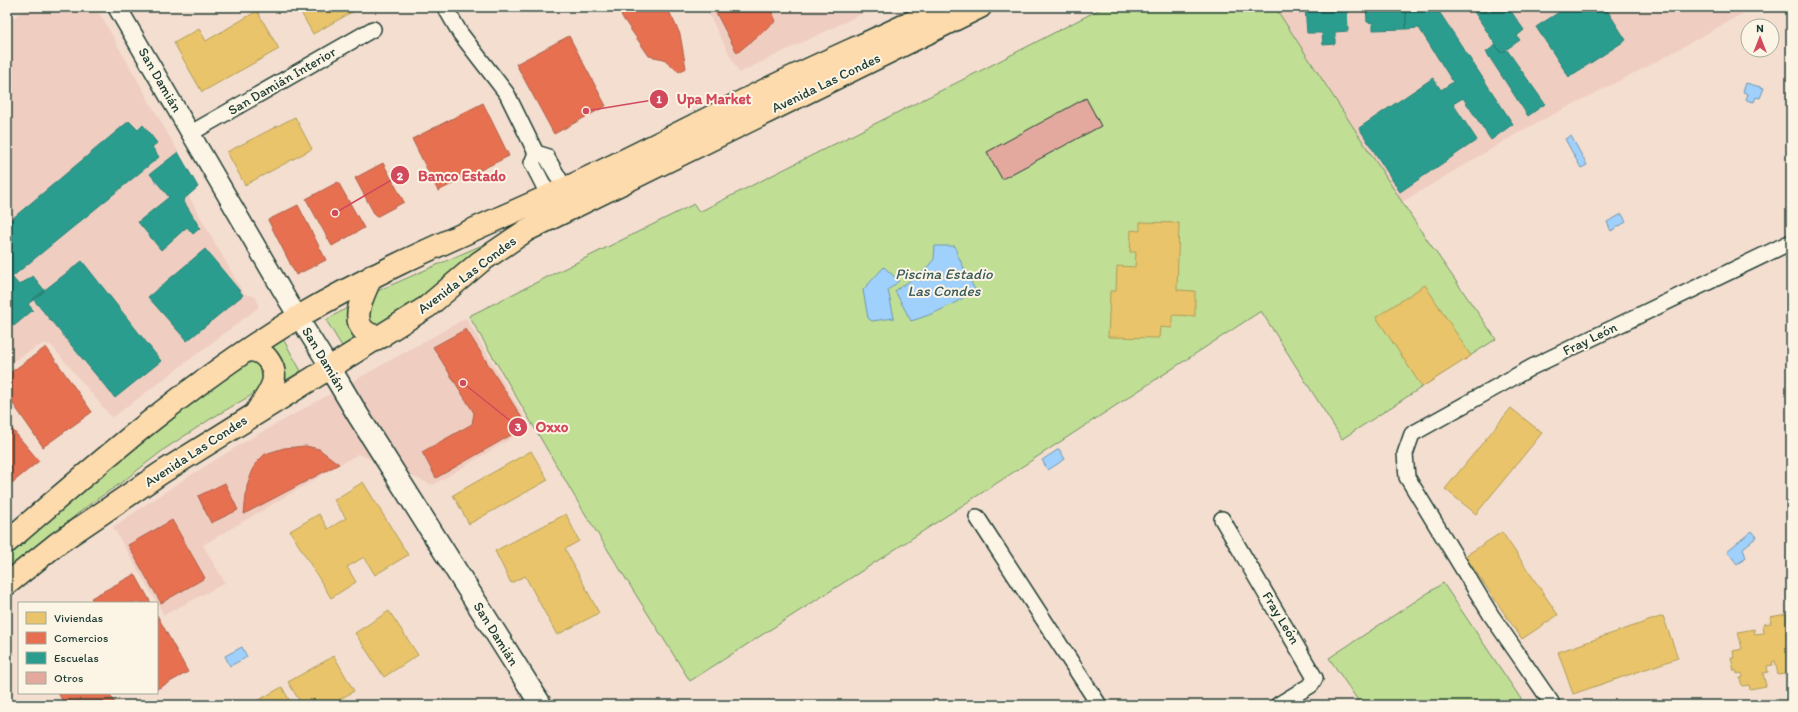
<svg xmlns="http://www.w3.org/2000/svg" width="1798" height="712" font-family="Itim,sans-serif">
	<rect width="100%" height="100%" fill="#f4ded0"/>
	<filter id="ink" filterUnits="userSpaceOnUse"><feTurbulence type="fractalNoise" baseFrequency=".025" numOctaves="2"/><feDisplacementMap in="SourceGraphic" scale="8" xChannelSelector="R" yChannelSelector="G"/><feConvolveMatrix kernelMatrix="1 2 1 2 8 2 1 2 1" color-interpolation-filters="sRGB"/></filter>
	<g filter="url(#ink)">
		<path fill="#efcec1" d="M28,7H96L198,187L188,195L244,294L251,295L256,298L258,303V308L112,418L51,345L44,344L37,347L7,365V23Z
			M705,7H876L739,73Z
			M1275,7H1754L1654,63L1523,130L1402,202Z
			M466,318L530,427L433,485L358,454L203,545L225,583L164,615L113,527L181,481L246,441Z"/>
		<path fill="#c1de95" stroke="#708e64" d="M1104,7H1275L1419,228L1496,339L1342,439L1261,311L871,565L690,681L579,504L469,316L694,204L699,212L980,71Z
			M489,242L408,307L379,324H373L368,322L366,300L373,293Z
			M347,308L349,322L360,338L343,348L326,320Z
			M283,339L301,371L286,380L283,378L270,347Z
			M248,361H254L259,363L264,374L262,382L259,388L250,396L212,418L166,448L121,483L90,504L7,570V557C84,488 165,423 248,361Z
			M1443,583L1525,705H1361L1329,658Z"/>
		<path fill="#a0d1fd" stroke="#6c96ad" d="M1746,83L1764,88L1760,98L1756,97L1754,102L1746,100L1748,94L1743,92Z
			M1571,136L1587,165L1581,168L1565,139Z
			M1622,214L1626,222L1611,231L1607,222Z
			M935,246H955L957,254L975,290C955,304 935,314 911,321L895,291L925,270L934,259Z
			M884,267L899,281L888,290L894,318L872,321L868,318L863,290Z
			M1059,449L1065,459L1048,470L1042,460Z
			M1752,531L1757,537L1743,548L1746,558L1737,564L1727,551Z
			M242,647L247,657L230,666L225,656Z"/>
		<path fill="#e9c46a" stroke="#ac9c5a" d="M298,7H361L313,34Z
			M257,11L279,49L202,92L174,43L199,29L206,41Z
			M295,117L312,149L245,185L227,152Z
			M1140,222L1179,223L1177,290L1195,291V316L1172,315V328L1160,327L1159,338L1108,337L1110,291H1116L1117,266L1135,267L1136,252H1130L1131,230L1140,231Z
			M1425,285L1471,356L1422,387L1376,317Z
			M1511,408L1542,433L1476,514L1445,489Z
			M531,451L548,480L469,524L453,495Z
			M363,482L408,555L375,575L364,557L347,567L356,582L331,598L290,531L319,514L328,529L346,518L334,500Z
			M566,514L579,541L565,549L599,613L557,635L525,576L511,583L495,551Z
			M1502,532L1558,615L1522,639L1465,556Z
			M389,611L418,655L384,677L355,633Z
			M1786,614L1789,631L1791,630V673L1778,675L1775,661L1772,662L1773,665L1767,666L1768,672L1763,673L1766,686L1750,689L1749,685L1742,686L1740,678H1743L1742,673L1737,674V671H1734L1731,658H1734L1733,651L1742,649L1738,632L1754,629L1755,634L1764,633L1763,624L1771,623L1770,617Z
			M1663,616L1678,658L1573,694L1558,652Z
			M334,656L354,691L330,705H302L288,682Z
			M282,687L292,705H250Z"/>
		<path fill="#e76f51" stroke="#ab6048" d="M619,7H667L680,34L686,68L679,72L664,59L649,56L622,17Z
			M713,7H770L776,21L737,53Z
			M569,36L606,106L554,134L516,64Z
			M483,103L509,156L438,191L412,139Z
			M383,163L404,202L376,217L355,178Z
			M338,182L364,228L332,246L306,199Z
			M298,205L326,260L296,275L268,220Z
			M466,329L527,426L436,478L422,452L472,424L474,413L433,347Z
			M46,347L92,412L43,447L7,395V375Z
			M7,423L39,461L7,487Z
			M306,446L319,449L339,464L244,514L247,486L255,464L265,454L284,448Z
			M225,483L238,510L211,523L198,496Z
			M172,520L205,578L161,603L128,545Z
			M135,574L151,603H94L91,598Z
			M157,615L188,672L157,689Z
			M58,693H109L116,705H65Z"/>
		<path fill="#2a9d8f" stroke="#278074" d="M1305,7H1347L1348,31L1335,32V44L1323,45L1322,33H1307Z
			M1366,7H1406V29L1373,30V23L1367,22Z
			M1406,7H1436L1513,124L1491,140L1463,98L1453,104L1477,140L1400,192L1359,128L1433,78L1441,90L1453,82L1419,28L1406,29Z
			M1471,7H1508L1524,30L1517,36L1520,40L1501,53Z
			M1567,7H1605L1626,40L1569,77L1536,27Z
			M1496,45L1501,53L1507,50L1545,104L1528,116L1486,52Z
			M129,121L138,130L143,125L157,143L152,147L159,157L12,277L19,285L33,276L45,291L28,304L33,310L14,326L7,317V223Z
			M178,152L198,187L183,200L200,228L193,234L187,227L161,250L138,222L169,197L150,174Z
			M205,249L243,295L187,341L148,297Z
			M82,261L161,361L115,398L33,299Z"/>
		<path fill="#e3a99f" stroke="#1f3d34" d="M1086,98L1101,126L1002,179L987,152Z"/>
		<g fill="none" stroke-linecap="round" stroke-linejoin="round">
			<g stroke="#1f3d34" stroke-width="18">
				<path id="minor" d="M445,7L460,33L507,94L536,153L546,156L565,189
					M191,133L373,29
					M536,153L532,163L549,196
					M977,517L1099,705
					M1222,519L1315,678L1311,685L1278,705
					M1551,702L1491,615L1407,477L1405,454L1412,434L1532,367L1791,242"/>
			</g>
			<g stroke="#1f3d34" stroke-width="21">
				<path id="tertiary" d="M117,7L287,299L330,368"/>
			</g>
			<g stroke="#1f3d34" stroke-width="24">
				<path id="secondary" d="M330,368L358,415L541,705"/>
			</g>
			<g stroke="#1f3d34" stroke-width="25">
				<path id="primary" d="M372,276C362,296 343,333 381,337
					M249,350C266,350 277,368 273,383C270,393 263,402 257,411
					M7,542C98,463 196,378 300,316C388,264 482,227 575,184C644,152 711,116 780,83C834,57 889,34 943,7
					M7,584L58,543L161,473L427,307L480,262L527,230L980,7"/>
			</g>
			<use href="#minor" stroke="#fcf5e5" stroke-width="15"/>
			<use href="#tertiary" stroke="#fcf5e5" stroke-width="18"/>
			<use href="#secondary" stroke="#fcf5e5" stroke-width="21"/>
			<use href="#primary" stroke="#fedbac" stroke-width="22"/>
		</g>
	</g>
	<g text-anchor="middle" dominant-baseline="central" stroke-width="4" stroke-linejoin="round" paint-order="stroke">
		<g font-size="14" fill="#1f3d34" stroke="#fcf5e5">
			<text transform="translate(160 80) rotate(60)">San Damián</text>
			<text transform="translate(282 81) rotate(-30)">San Damián Interior</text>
			<text transform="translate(826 83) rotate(-26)">Avenida Las Condes</text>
			<text transform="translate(467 275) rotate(-37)">Avenida Las Condes</text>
			<text transform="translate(1590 339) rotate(-26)">Fray León</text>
			<text transform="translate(324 359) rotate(59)">San Damián</text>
			<text transform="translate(196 451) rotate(-33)">Avenida Las Condes</text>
			<text transform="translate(1281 618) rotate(59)">Fray León</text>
			<text transform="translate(496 634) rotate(58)">San Damián</text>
		</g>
		<g font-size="15" font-style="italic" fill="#395b5c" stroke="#fcf5e5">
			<text x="944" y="274">Piscina Estadio<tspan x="944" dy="17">Las Condes</tspan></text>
		</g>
	</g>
	<path fill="none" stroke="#d1495b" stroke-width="1.5" d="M586 111L659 99M335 213L400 175M463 383L518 427"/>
	<g fill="#d1495b" stroke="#fcf5e5" stroke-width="1.5">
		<circle cx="586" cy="111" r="4"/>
		<circle cx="335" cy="213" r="4"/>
		<circle cx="463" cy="383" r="4"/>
		<circle cx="659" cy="99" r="10"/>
		<circle cx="400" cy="175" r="10"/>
		<circle cx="518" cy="427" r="10"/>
	</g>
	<g font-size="12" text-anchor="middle" font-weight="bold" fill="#fff">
		<text x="659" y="103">1</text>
		<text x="400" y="180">2</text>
		<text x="518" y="431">3</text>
	</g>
	<g font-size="15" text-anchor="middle" font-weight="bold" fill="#d1495b" stroke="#fcf5e5" stroke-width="4" stroke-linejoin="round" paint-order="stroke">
		<text x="714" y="104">Upa Market</text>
		<text x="462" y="181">Banco Estado</text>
		<text x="552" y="432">Oxxo</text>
	</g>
	<rect width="1798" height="712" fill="none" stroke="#fcf5e5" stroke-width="24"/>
	<rect x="12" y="12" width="1774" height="688" fill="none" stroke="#1f3d34" stroke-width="1.5" filter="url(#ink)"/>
	<rect x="18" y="602" width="140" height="92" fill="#fcf5e5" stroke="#a4ab9e"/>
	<rect x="26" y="612" width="20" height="12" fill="#e9c46a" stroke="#a4ab9e"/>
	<text x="54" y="622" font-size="12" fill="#1f3d34">Viviendas</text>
	<rect x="26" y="632" width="20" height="12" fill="#e76f51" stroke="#a4ab9e"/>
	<text x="54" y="642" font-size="12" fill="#1f3d34">Comercios</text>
	<rect x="26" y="652" width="20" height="12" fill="#2a9d8f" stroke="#a4ab9e"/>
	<text x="54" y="662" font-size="12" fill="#1f3d34">Escuelas</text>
	<rect x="26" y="672" width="20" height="12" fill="#e3a99f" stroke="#a4ab9e"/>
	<text x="54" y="682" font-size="12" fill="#1f3d34">Otros</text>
	<g transform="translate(1760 38)"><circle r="19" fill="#fcf5e5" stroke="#a4ab9e"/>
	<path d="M0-3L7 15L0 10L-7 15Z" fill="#d1495b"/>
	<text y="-6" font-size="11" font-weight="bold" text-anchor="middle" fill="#1f3d34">N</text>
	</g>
</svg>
